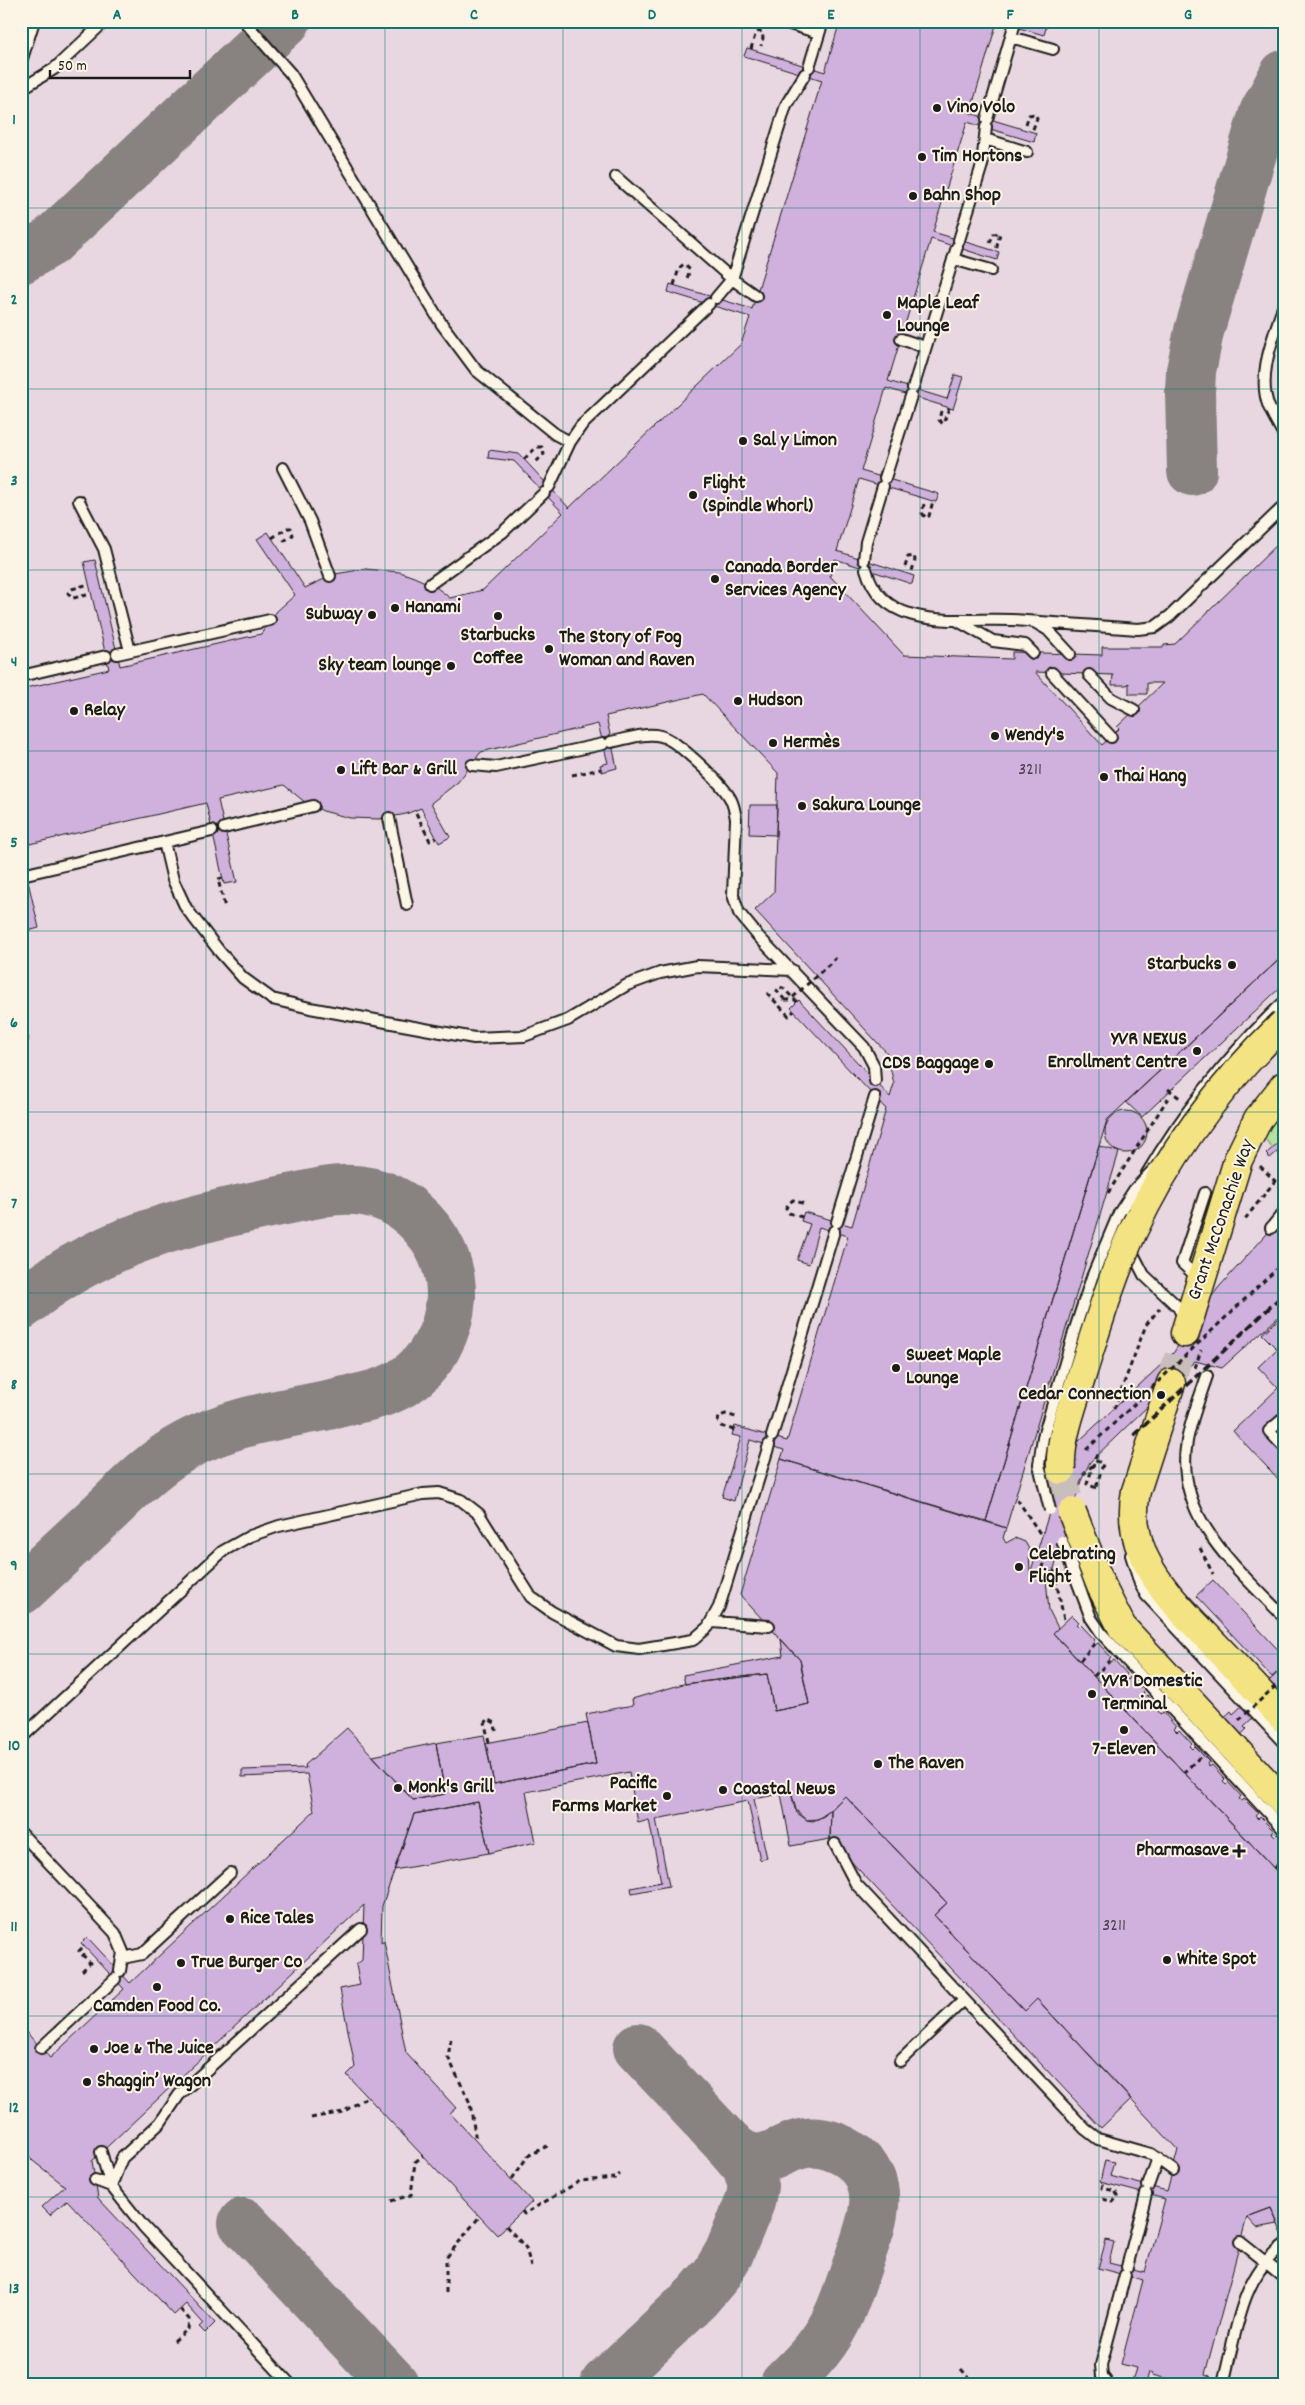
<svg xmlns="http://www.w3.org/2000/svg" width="1305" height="2405" font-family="Dekko,sans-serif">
	<rect width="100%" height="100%" fill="#f3e7e3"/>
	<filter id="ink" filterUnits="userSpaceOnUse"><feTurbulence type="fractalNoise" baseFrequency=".02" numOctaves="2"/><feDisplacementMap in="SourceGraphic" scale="10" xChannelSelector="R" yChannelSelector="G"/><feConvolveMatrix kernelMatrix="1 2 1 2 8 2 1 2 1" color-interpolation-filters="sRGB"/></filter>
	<g filter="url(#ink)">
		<path fill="#e8d7e1" d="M21,21H1284V2384H21Z"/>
		<path fill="#b2e1a1" stroke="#677e5e" d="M1284,1107V1160L1262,1136Z"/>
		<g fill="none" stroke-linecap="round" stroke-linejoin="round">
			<path stroke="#888280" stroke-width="50" d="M21,259L50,242L286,21
				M1192,471L1190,392L1191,371L1199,331L1264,113L1284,75
				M21,1305C109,1231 214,1215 323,1192C356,1186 389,1192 414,1215C438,1236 452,1266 451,1298C449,1331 431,1366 402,1383C382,1395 359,1398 337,1403C286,1414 231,1420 185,1446C155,1462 131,1487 107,1510C78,1537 50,1563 21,1590
				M638,2048L729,2145C763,2174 773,2148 806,2143C822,2141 840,2147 853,2157C887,2183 873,2220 861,2254C854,2274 848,2293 840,2312C828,2341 808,2362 785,2384
				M243,2223L394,2384
				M605,2384L697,2297L716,2275L729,2253L750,2202L753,2186L747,2166L729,2145"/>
		</g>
		<path fill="#d0b1dd" stroke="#1c1c1c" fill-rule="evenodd" d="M840,21H1048L1044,35L997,22L970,113L1036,133L1034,142L967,122L933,232L999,252L997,260L931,239L888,381L947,399L955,375L963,377L953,409L886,388L861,471L939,494L936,502L859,479L837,551L914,576L912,584L835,559L830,576L904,655L1012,659V652L1102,655V647H1164V645L1175,644L1284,538V955L1107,1120L986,1521L781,1459L784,1450L750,1440L734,1501L722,1497L741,1437L732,1435L735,1426L787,1441L848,1236L819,1227L809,1264L797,1260L810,1224L801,1221L804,1212L852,1226L886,1109L791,1008L799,1000L890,1097L894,1084L887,1053L755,910L774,892L778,773L703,694L606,716L617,768L602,772L600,765L608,763L598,724L481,752L458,782L431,803L450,837L439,843L421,808L406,814L379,819L350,818L323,811L306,803L284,785L218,800L237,882L224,884L206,803L21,846V689L109,669L84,562L95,560L120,666L261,634L277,611L295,595L257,539L268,532L305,588L335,574L365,569L400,572L414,577L436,587L450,598L483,590L563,513L514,461L488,458L489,450L519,454L569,508L741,344L750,317L668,292L670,284L752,309L822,80L744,56L747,48L825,72ZM1035,672L1113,675L1112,685H1127L1129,683V694H1147V683H1163L1117,727L1119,729L1102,745Z
			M750,805H777L776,835L749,834Z
			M21,852L39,928L28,931L21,904Z
			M1284,955V984L1142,1117L1126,1102Z
			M1105 1132a21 21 0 1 1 42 0a21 21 0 1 1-42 0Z
			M1284,1137V1146L1270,1158L1266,1154Z
			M1099,1146L1119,1152L1006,1528L986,1521Z
			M1284,1215V1312L1222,1368L1195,1361L1177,1378L1163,1363L1174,1352L1199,1313L1219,1287Z
			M1284,1314V1485L1233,1431L1278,1388L1258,1367L1277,1349L1262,1334Z
			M1163,1363L1177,1378L1090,1462L1081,1481L1053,1572L1049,1571L1046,1579L1030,1574L1062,1472L1072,1450L1079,1441Z
			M781,1459L1006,1528L1003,1538L1006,1543L1015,1538L1025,1542L1029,1549L1030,1574L1046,1579L1049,1610L1058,1628L1053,1633L1284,1879V2233L1282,2234L1271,2208L1247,2217L1205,2374L1210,2376L1214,2384H1188L1152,2375L1153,2373L1149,2372L1146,2384H1131L1136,2368L1121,2364L1143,2280L1098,2268L1106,2240L1114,2242L1109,2263L1145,2272L1165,2199L1100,2182L1105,2160L1114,2162L1110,2176L1167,2191L1178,2150L1037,1999L1025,2011L934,1915L947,1903L845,1796L824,1816L813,1821L807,1820L797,1813L791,1792L754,1799L767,1858L760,1860L748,1801L656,1819L669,1886L632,1893L631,1888L661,1882L649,1820L638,1823L629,1772L526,1792L536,1842L489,1853L478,1802L414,1814L382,1906L381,1943L384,1941L406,2053L456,2108L450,2113L532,2202L497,2235L347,2075L355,2067L340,1989L360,1985L356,1965L362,1960L364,1905L92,2161L98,2198L215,2323L205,2333L199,2327L203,2323L186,2304L174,2315L67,2200L50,2215L42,2207L65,2186L33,2161L21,2148V2036L26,2032L50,2058L124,1989L81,1943L87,1937L130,1983L314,1811L307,1774L242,1777V1770L306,1768L305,1765L347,1728L413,1800L445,1794L436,1743L484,1735L494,1784L596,1764L586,1714L633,1705L632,1699L683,1684L767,1674L774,1711L809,1704L800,1660L740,1595Z
			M1213,1580L1284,1656V1666L1272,1677L1196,1596Z
			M1072,1615L1079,1622L1076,1624L1079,1627L1081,1625L1095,1640L1093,1642L1095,1645L1098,1643L1111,1657L1109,1659L1111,1662L1114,1660L1127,1674L1125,1677L1128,1680L1130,1677L1144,1692L1143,1695L1144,1697L1147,1695L1160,1709L1158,1711L1160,1714L1163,1712L1176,1727L1174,1729L1177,1732L1179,1730L1192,1744L1190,1746L1193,1749L1195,1747L1209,1761L1207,1764L1209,1767L1212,1765L1225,1779L1223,1781L1226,1784L1228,1782L1241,1796L1239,1799L1242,1801L1244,1799L1258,1813L1255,1816L1258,1819L1260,1817L1274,1831L1272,1833L1275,1836L1277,1834L1284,1841V1879L1053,1633Z
			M781,1639L800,1660L809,1704L774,1711L767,1674L685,1684L683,1675L783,1656Z
			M1284,1667V1689L1244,1726L1247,1729L1210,1763L1194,1745L1231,1711L1233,1714Z
			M588,1723L596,1764L494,1784L486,1743Z
			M436,1743L445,1794L413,1800L373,1756Z
			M791,1792L795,1809L807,1820L818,1819L831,1810L830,1839L791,1846L781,1794Z
			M845,1796L947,1903L934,1915L1025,2011L1037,1999L1131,2099L1101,2128L830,1839L831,1810Z
			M478,1802L489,1853L394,1870L414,1814Z
			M1271,2208L1278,2224L1257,2228L1247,2217Z"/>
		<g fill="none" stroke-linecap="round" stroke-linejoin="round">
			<path stroke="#c8bebb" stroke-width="28" stroke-dasharray="28 14" stroke-linecap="butt" d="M1171,1383L1185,1333
				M1061,1470L1072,1512"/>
			<g stroke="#1c1c1c" stroke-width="14">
				<path id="service" d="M244,21L291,74L441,323L476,370L555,434L570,442
					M780,21L819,33
					M21,28L30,21
					M1011,37L1053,49
					M21,62L34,21
					M809,67L823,21
					M21,89L54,69L105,21
					M987,119L1014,26
					M985,139L1027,152
					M616,177L732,279L756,296
					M959,240L982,165L986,127
					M953,259L991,270
					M716,298L732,279L786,105L805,74
					M1284,304C1275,334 1256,375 1269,407C1273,416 1279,426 1284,435
					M901,339L925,347
					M913,388L957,247
					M283,468L310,521L330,576
					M885,478L911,396
					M549,487L570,442L581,426L709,304
					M79,501L104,549L130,651
					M864,560L866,542L883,486
					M866,569C886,642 980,612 1034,622L1048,630L1070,654
					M430,584L503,532L544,493
					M956,620L993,641L1025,645L1033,653
					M1026,621L1138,629L1155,627L1170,616L1284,506
					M117,654L270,620
					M1052,673L1111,737
					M1089,675L1111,698L1134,710
					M21,676L106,656
					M611,742C627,739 645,732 661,736C677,740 724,785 731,800C734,806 735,813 736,819L733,895L739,913L758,936L864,1047L874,1066L875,1081
					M472,765L496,767L603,744
					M389,818L407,905
					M224,828L313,806
					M164,842L173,880L186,908L220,952L243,978L272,999L310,1008L474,1038L524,1036L568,1020L627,985L660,973L697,966L792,970
					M26,874L212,831
					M21,1037L22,1039
					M1146,1175C1184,1111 1230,1053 1284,1002
					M837,1222L875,1097
					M1271,1228L1284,1212
					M1131,1250L1144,1275L1178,1307L1184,1318
					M1200,1280L1182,1263L1205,1193
					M1207,1376C1200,1397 1191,1419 1187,1441C1173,1516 1238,1569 1284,1617
					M1284,1418L1269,1431L1284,1447
					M772,1436L834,1231
					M1131,1555L1140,1584L1146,1595L1284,1743
					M712,1622L769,1626
					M21,1738L223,1551L250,1536L279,1526L423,1494L439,1493L461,1500L479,1514L531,1597L552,1612L616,1646L639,1649L693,1640L708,1627L719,1607L769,1445
					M21,1833L115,1933L123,1952L120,1971
					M835,1844L856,1884L1085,2129L1098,2139L1151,2154L1173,2170
					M123,1958L142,1954L230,1873
					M41,2048L115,1979
					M900,2061L964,2000
					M101,2152L111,2186L143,2226L290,2384
					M95,2180L111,2186
					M111,2186L122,2158L160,2123L179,2095L361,1929
					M1148,2186L1158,2158
					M1240,2242L1284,2277
					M1127,2267L1146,2194
					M1108,2384L1102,2376L1101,2365L1125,2275
					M1223,2384C1236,2335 1240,2276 1284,2245"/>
			</g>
			<g stroke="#1c1c1c" stroke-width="31">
				<path id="primary" d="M1185,1333L1238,1160L1258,1119L1284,1086
					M1171,1383L1136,1491C1123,1557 1172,1600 1213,1643C1237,1668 1260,1693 1284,1719"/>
			</g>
			<path stroke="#1c1c1c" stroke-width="3" stroke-dasharray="5 4" stroke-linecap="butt" d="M751,49L755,35L759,31L762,32L763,38L761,46
				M1026,124L1029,115L1035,114L1037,118L1032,132
				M990,243L993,234L1000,233L996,251
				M674,285L679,268L684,264L690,270L686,281
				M941,411L939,420L943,424L949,408
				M524,459L537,447H542L544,454L536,462
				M924,504L922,513L926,518L929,516L933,501
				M272,538L287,528H291L293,535L281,543
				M905,567L908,557L914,556L915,560L911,575
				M87,595L73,598L68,593L72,589L89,584
				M572,775L601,769
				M416,813L430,841L436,838
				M223,878L218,879L225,908
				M21,925L26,924
				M767,993L789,1016L794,1011
				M785,1000L777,991L779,987L783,988L797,1002
				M1168,1089L1181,1099
				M1260,1166L1284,1190
				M1108,1193L1168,1098
				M802,1217L789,1213L786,1208L788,1204L793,1200L805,1204
				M1245,1219L1275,1181
				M1195,1368L1201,1350
				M1114,1409L1146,1325L1160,1308
				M734,1430L721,1426L718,1421L719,1417L725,1414L736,1417
				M1096,1488L1087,1484L1097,1454
				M1017,1499L1041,1535
				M1200,1548L1213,1574
				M1054,1570L1064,1620
				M1080,1661L1094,1644
				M1094,1676L1110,1661
				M1126,1711L1142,1696
				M489,1742L485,1724L488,1719L495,1723L496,1731
				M1183,1773L1200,1757
				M1274,1868L1284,1859
				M82,1971L90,1963L79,1951L84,1946
				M451,2039L448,2057L470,2103L476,2141
				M311,2118L343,2112L367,2097
				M512,2179L528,2156L549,2145
				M1103,2199L1113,2202L1118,2196L1115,2191L1102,2188L1103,2183
				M391,2201L411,2195L415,2162L423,2156
				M522,2211L524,2214L580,2181L615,2178L620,2174
				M506,2226L526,2248L531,2267
				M446,2293V2258L480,2216
				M174,2341L188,2329L189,2319L180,2309
				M961,2369L975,2384"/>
			<use href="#service" stroke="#fcf5e5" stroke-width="10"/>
			<use href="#primary" stroke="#f4e382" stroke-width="28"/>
			<path stroke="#1c1c1c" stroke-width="4" stroke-dasharray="8 4" stroke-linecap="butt" d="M1134,1435L1284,1294"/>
			<g stroke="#1c1c1c" stroke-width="14" stroke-linecap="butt">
				<path id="service-bridge" d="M1050,1510L1039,1465L1043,1437L1075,1329L1092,1277L1119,1213L1134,1190L1155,1168
					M1062,1541L1091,1618L1102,1634L1284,1830"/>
			</g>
			<g stroke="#1c1c1c" stroke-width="31" stroke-linecap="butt">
				<path id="primary-bridge" d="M1061,1470C1059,1437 1074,1403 1083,1371C1098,1324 1112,1276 1133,1231C1169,1153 1223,1082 1284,1023
					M1072,1512L1101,1586L1122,1627L1284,1802"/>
			</g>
			<path stroke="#1c1c1c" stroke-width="3" stroke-dasharray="5 4" stroke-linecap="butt" d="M785,1000H790L836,958
				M1086,1450L1284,1262
				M1083,1475L1097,1461L1103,1464L1096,1488
				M1040,1577L1049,1547
				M1239,1720L1284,1678"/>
			<use href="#service-bridge" stroke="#fcf5e5" stroke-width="10"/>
			<use href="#primary-bridge" stroke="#f4e382" stroke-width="28"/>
		</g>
	</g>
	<path fill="none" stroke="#0f766e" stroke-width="1" stroke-opacity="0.55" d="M206,21V2384M385,21V2384M563,21V2384M742,21V2384M920,21V2384M1099,21V2384M21,208H1284M21,389H1284M21,570H1284M21,751H1284M21,931H1284M21,1112H1284M21,1293H1284M21,1474H1284M21,1654H1284M21,1835H1284M21,2016H1284M21,2197H1284"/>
	<g fill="#1c1c1c" stroke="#fcf5e5" stroke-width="2">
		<circle cx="937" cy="108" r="5"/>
		<circle cx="922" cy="157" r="5"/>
		<circle cx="913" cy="196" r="5"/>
		<circle cx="887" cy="315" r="5"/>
		<circle cx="743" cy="441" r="5"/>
		<circle cx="693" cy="495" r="5"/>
		<circle cx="715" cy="579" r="5"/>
		<circle cx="395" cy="608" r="5"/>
		<circle cx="372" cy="615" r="5"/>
		<circle cx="498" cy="616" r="5"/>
		<circle cx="549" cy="649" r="5"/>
		<circle cx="451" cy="666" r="5"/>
		<circle cx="738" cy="701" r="5"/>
		<circle cx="74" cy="711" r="5"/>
		<circle cx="995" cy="736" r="5"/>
		<circle cx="773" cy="743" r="5"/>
		<circle cx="341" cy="770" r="5"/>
		<circle cx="1104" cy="777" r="5"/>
		<circle cx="802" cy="806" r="5"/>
		<circle cx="1232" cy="965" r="5"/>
		<circle cx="1197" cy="1051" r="5"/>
		<circle cx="989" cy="1064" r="5"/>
		<circle cx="896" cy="1368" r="5"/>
		<circle cx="1161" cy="1395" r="5"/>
		<circle cx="1019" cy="1567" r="5"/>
		<circle cx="1092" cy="1694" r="5"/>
		<circle cx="1124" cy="1730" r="5"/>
		<circle cx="878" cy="1764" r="5"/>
		<circle cx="398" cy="1788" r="5"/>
		<circle cx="723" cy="1790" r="5"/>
		<circle cx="667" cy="1796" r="5"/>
		<path d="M1236.5 1843.5h5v5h5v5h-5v5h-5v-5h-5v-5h5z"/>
		<circle cx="230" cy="1919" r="5"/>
		<circle cx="1167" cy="1960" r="5"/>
		<circle cx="181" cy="1963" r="5"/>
		<circle cx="157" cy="1987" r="5"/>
		<circle cx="94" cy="2049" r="5"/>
		<circle cx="87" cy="2082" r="5"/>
	</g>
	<g text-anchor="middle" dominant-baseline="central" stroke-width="4" stroke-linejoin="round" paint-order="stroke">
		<g font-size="18" fill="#49414c">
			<text x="1030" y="770">3211</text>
			<text x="1114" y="1926">3211</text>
		</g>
		<g font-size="20" font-weight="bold" fill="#1c1c1c" stroke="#fcf5e5" text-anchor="start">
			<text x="947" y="108">Vino Volo</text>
			<text x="932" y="157">Tim Hortons</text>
			<text x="923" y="196">Bahn Shop</text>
			<text x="897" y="304">Maple Leaf<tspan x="897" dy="23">Lounge</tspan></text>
			<text x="753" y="441">Sal y Limon</text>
			<text x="703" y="484">Flight<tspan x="703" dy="23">(Spindle Whorl)</tspan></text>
			<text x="725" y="568">Canada Border<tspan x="725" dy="23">Services Agency</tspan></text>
			<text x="405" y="608">Hanami</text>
			<text x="362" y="615" text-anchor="end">Subway</text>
			<text x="498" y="636" text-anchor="middle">Starbucks<tspan x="498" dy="23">Coffee</tspan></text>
			<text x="559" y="638">The Story of Fog<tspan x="559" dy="23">Woman and Raven</tspan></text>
			<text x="441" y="666" text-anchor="end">Sky team lounge</text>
			<text x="748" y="701">Hudson</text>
			<text x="84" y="711">Relay</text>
			<text x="1005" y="736">Wendy's</text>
			<text x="783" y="743">Hermès</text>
			<text x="351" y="770">Lift Bar &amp; Grill</text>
			<text x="1114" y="777">Thai Hang</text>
			<text x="812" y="806">Sakura Lounge</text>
			<text x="1222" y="965" text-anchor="end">Starbucks</text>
			<text x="1187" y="1040" text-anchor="end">YVR NEXUS<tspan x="1187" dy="23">Enrollment Centre</tspan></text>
			<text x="979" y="1064" text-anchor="end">CDS Baggage</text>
			<text x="906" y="1356">Sweet Maple<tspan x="906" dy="23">Lounge</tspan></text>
			<text x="1151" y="1395" text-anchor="end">Cedar Connection</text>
			<text x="1029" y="1555">Celebrating<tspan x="1029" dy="23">Flight</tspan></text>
			<text x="1102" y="1682">YVR Domestic<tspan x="1102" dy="23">Terminal</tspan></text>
			<text x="1124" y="1750" text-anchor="middle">7-Eleven</text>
			<text x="888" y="1764">The Raven</text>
			<text x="657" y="1784" text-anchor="end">Pacific<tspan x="657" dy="23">Farms Market</tspan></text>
			<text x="408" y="1788">Monk's Grill</text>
			<text x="733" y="1790">Coastal News</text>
			<text x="1229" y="1851" text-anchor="end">Pharmasave</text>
			<text x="240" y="1919">Rice Tales</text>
			<text x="1177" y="1960">White Spot</text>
			<text x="191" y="1963">True Burger Co</text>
			<text x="157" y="2007" text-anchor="middle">Camden Food Co.</text>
			<text x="104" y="2049">Joe &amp; The Juice</text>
			<text x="97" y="2082">Shaggin’ Wagon</text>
		</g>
		<g font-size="20" fill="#1c1c1c" stroke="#fcf5e5">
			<text transform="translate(1222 1220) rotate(-71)">Grant McConachie Way</text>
		</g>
	</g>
	<rect width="1305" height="2405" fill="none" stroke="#fcf5e5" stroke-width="55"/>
	<path d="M50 70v8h140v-8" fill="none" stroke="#1c1c1c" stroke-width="2.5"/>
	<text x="58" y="70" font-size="15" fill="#1c1c1c" stroke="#fcf5e5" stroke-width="4" paint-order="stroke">50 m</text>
	<rect x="28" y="28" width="1250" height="2350" fill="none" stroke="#0f766e" stroke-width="2"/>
	<g font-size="16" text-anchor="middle" font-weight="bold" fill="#0f766e">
		<text x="117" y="19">A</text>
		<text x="295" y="19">B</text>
		<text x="474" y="19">C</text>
		<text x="652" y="19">D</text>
		<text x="831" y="19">E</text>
		<text x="1010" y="19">F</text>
		<text x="1188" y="19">G</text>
		<text x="14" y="124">1</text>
		<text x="14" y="304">2</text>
		<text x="14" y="485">3</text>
		<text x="14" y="666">4</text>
		<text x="14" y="847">5</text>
		<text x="14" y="1027">6</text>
		<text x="14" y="1208">7</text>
		<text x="14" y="1389">8</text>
		<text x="14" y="1570">9</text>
		<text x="14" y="1750">10</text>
		<text x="14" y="1931">11</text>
		<text x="14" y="2112">12</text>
		<text x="14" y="2293">13</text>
	</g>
</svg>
